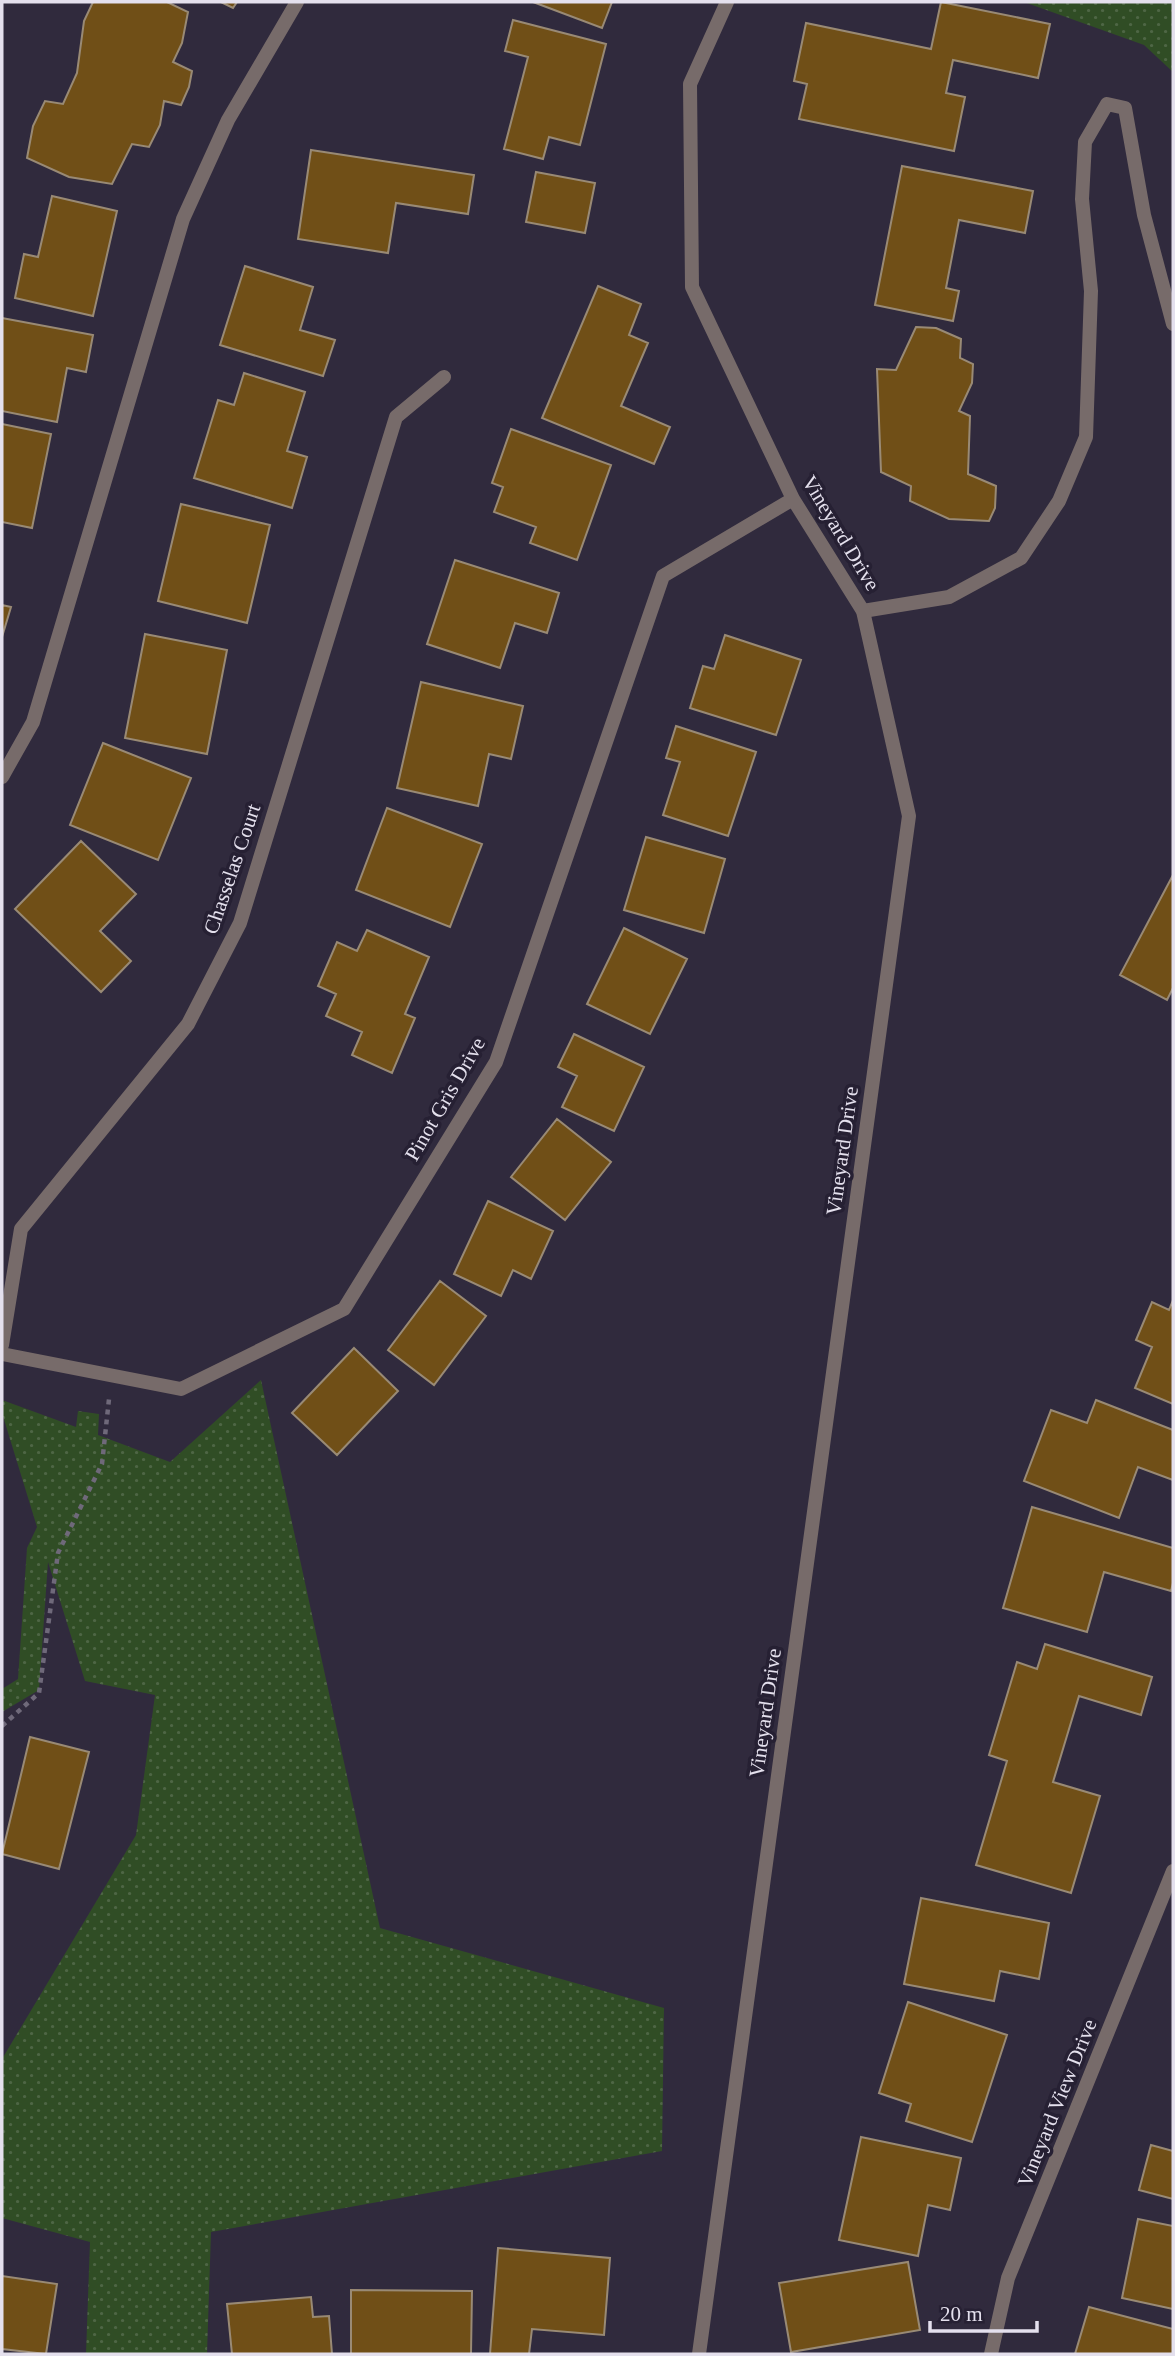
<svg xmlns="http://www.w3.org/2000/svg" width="1175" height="2356" font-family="'Times New Roman',serif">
	<defs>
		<pattern id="park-dots" width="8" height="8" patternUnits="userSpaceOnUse" patternTransform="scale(1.75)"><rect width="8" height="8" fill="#304d25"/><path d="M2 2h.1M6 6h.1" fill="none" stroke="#4e6645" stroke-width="1.8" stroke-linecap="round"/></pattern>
	</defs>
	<rect width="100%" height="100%" fill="#302a3d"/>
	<path fill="url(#park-dots)" d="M1024,2H1173V72L1144,45Z
		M261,1380L380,1928L664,2008L662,2151L211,2232L207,2354H86L90,2242L2,2218V2059L136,1835L155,1695L85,1681L48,1562L39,1690L2,1712V1689L18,1679L27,1548L37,1527L2,1413V1400L76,1427L78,1411L99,1414L98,1435L170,1462Z"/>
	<path fill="#704f17" stroke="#998a75" stroke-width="2" d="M93,2H167L188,12L182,43L173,62L192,71L189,87L181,105L164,101L160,125L149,147L132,144L112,184L69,177L27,158L33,126L45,101L63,104L77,73L84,21Z
		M221,2H237L233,8Z
		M533,2H612L602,28Z
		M941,2L1050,24L1038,78L953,60L946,93L965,97L954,151L799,119L807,84L794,81L806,23L931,49Z
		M513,20L606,44L580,145L549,137L543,159L504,149L528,57L505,51Z
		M311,150L474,175L468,214L396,203L388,253L298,239Z
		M902,166L1033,191L1025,233L959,220L946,288L959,291L953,321L875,305Z
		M536,172L595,183L585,233L526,222Z
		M52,196L117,211L93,316L15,298L24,254L38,257Z
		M245,266L313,287L300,330L335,340L323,376L220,345Z
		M598,286L641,304L629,335L648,343L621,406L670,427L654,464L542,418Z
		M2,318L93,335L86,372L67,368L57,422L2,411Z
		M916,327L936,328L961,339L960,358L973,364L972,383L959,411L970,416L968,474L996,486L995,508L989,521L949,519L910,501L911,486L881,472L877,369L896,370Z
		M244,373L305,392L287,451L307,457L292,508L194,478L218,400L234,405Z
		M2,424L51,434L32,528L2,522Z
		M511,429L611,465L577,560L530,543L536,527L494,512L503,487L492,483Z
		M181,504L270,525L247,623L158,601Z
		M455,560L559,593L547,633L515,623L500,668L427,644Z
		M2,605L11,607L2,637Z
		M145,634L227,650L207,754L125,738Z
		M725,635L801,660L776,735L690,708L703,666L714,669Z
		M421,682L523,706L511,759L489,754L478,806L397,788Z
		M676,726L756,752L728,836L663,815L680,762L666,758Z
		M103,743L191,778L158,860L70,825Z
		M387,808L482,844L450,927L356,890Z
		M646,837L725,859L704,933L624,910Z
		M81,841L136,894L100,931L131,961L101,992L15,909Z
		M1173,875V988L1167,1000L1120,975Z
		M624,928L687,959L650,1034L587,1004Z
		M367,930L429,957L405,1014L415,1018L392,1073L352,1055L362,1032L326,1016L336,994L318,986L337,942L357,951Z
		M574,1034L644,1067L614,1131L562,1107L577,1076L558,1067Z
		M557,1119L611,1162L565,1220L511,1177Z
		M488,1201L553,1231L531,1279L513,1270L501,1296L454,1274Z
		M440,1281L486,1316L434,1385L388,1350Z
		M1173,1300V1404L1135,1388L1152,1347L1136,1340L1152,1302L1169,1310Z
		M354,1348L398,1391L337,1455L292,1413Z
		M1096,1400L1173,1430V1480L1138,1467L1119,1518L1024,1481L1051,1410L1087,1423Z
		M1032,1507L1173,1548V1583L1171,1591L1104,1572L1087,1632L1003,1608Z
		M1045,1644L1152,1677L1141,1715L1079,1696L1053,1782L1100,1796L1071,1893L976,1865L1007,1761L989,1755L1017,1662L1037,1669Z
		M30,1737L89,1752L59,1869L2,1854Z
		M921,1898L1049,1923L1039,1979L1000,1971L994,2001L904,1984Z
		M908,2002L1007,2035L972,2142L906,2121L911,2104L879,2093Z
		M861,2137L961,2158L950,2210L928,2205L918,2256L839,2240Z
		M1151,2145L1173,2151V2199L1139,2190Z
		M1138,2219L1173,2226V2309L1122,2298Z
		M498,2248L610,2258L604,2335L532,2329L529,2354H490Z
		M908,2262L920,2330L791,2352L779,2283Z
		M2,2276L57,2284L46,2354L2,2349Z
		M351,2290L472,2291L471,2354H351Z
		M311,2297L313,2317L329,2316L332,2354H232L227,2304Z
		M1089,2307L1173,2329V2354H1075Z"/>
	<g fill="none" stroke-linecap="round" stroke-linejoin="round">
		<path stroke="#6f697a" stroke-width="4.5" stroke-dasharray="5 5" stroke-linecap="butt" d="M2,1726L39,1693L58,1553L102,1464L109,1399"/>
		<path stroke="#776b6a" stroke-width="14" d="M863,611L949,597L1021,558L1059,501L1086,437L1091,291L1082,199L1085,142L1107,104L1125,108L1144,215L1173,324
			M2,777L33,722L183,219L228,120L297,2"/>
		<path stroke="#776b6a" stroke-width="14" d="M2,1345L21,1229L188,1024L240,923L396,417L444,377
			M2,1354L181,1389L344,1309L496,1062L663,576L793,499
			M699,2354L909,816L863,611L793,499L692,287L690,84L727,2
			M991,2354L1008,2278L1173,1871"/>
	</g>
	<g text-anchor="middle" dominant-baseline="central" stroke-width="7" stroke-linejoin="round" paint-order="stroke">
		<g font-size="21" fill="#e4e0ed" stroke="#262033">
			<text transform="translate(841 533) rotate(59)">Vineyard Drive</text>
			<text transform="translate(232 869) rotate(-71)">Chasselas Court</text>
			<text transform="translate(445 1099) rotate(-60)">Pinot Gris Drive</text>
			<text transform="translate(842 1151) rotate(-82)">Vineyard Drive</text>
			<text transform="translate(765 1713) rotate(-82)">Vineyard Drive</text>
			<text transform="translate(1057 2103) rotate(-68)">Vineyard View Drive</text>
		</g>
	</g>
	<rect width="1175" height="2356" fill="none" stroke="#e4e0ed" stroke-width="7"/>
	<path d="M930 2321v10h107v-10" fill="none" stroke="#e4e0ed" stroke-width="3.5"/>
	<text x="940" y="2321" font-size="21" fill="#e4e0ed" stroke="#262033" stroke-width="5" paint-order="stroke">20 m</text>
</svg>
